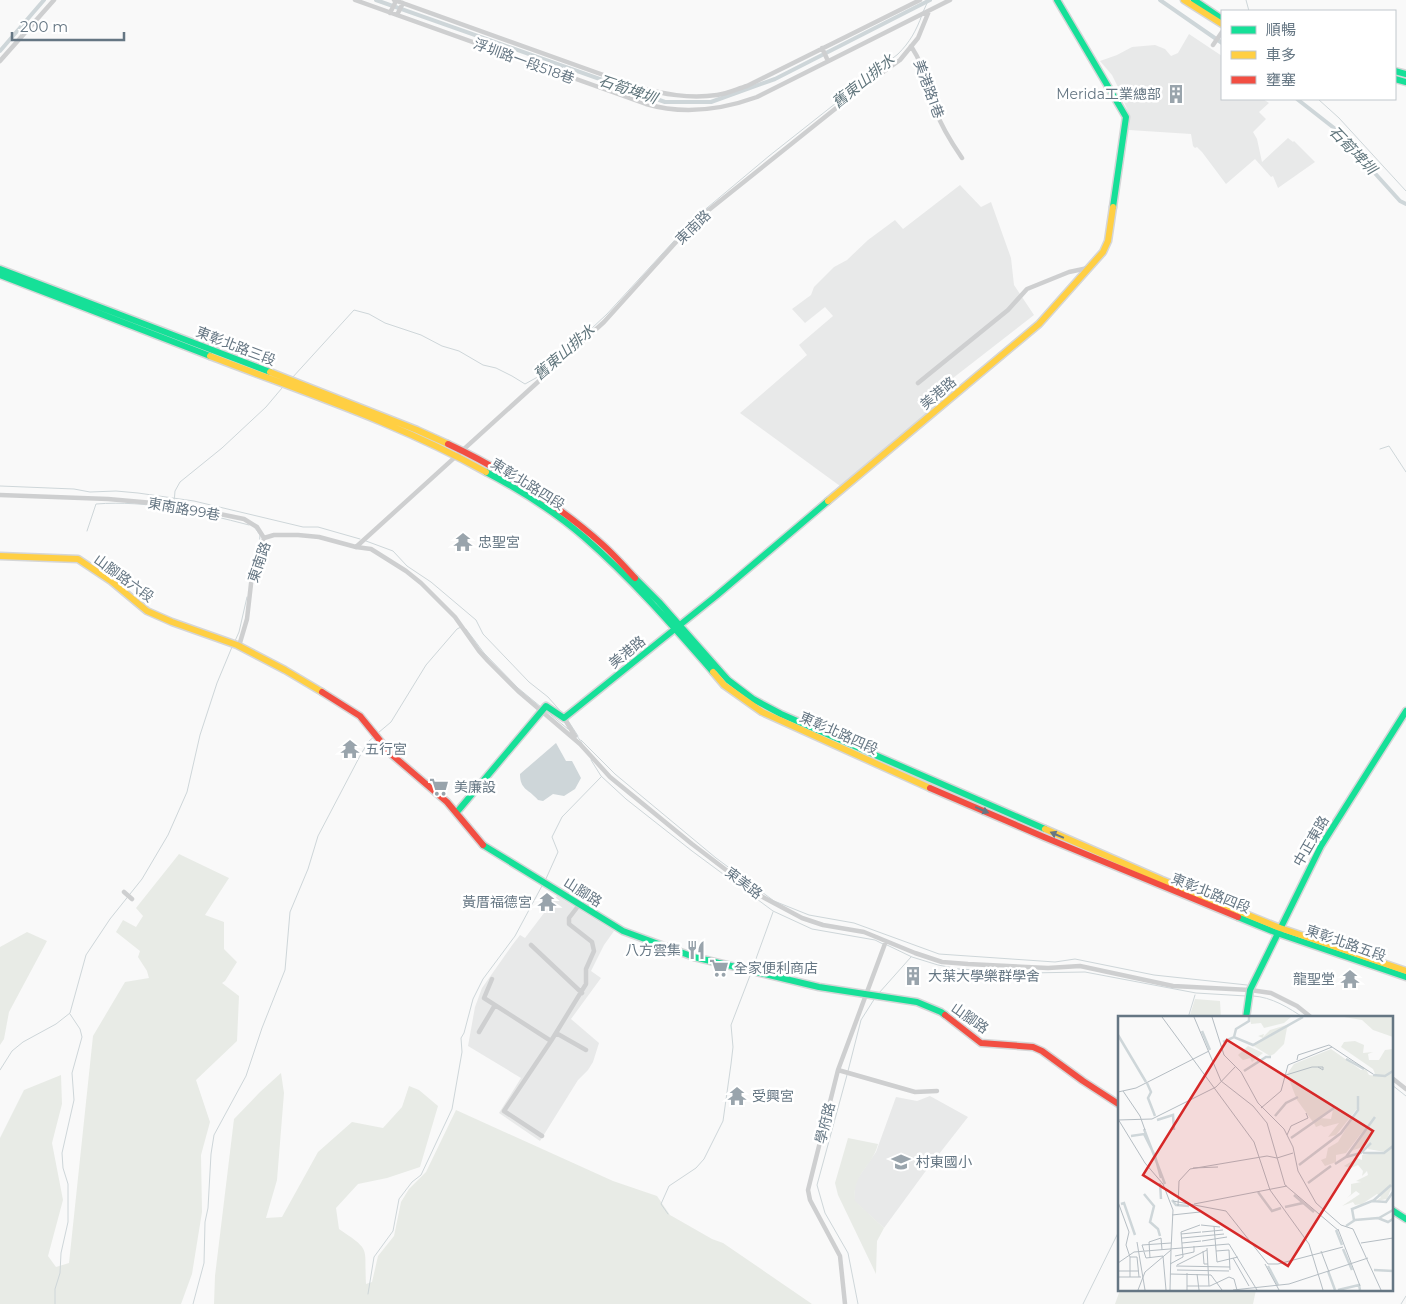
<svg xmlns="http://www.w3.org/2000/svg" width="1406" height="1304" font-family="Montserrat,'Noto Sans TC',sans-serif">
	<rect width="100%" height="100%" fill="#f9f9f9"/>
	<path fill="#e8e9e9" d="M1189,34L1222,56V99H1263L1269,103L1259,112L1266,119L1253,132L1257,139L1262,162L1288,138L1293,142L1294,141L1315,162L1278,188L1273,176L1271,177L1255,159L1226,184L1202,152L1197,147L1195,148L1193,146L1191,134L1129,130L1130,117L1119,89L1112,75L1100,61L1117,55L1132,47L1155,45L1165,49L1171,56L1178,53Z
		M960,185L981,207L991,202L1011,258L1014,285L1034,315L926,399L933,408L840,486L740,413L807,355L799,345L833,316L825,307L805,323L792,309L811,295L814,287L834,267L847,260L868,240L895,220L903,229Z
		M557,896L614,931L604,945L591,971L601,978L571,1019L599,1043L593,1062L588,1070L578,1080L540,1141L499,1113L521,1078L468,1046L475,1007L482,988L513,944L520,935L525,938Z
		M930,1096L968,1117L925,1172L884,1228L854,1201L855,1182L876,1152L896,1097L917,1101Z"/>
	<path fill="#e8ebe6" d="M179,854L229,878L205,915L224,922V949L237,962L225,981L222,983L239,996L237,1041L196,1080L210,1122L201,1155L202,1212L192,1274L181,1304H0V1138L24,1090L61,1075L62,1104L52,1143L63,1200L48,1256L56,1267L69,1263L93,1036L125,982L149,978L147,971L138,957L140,951L116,932L123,920L136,927L143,916L136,908Z
		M27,932L47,941L9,1012L4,1039L0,1045V947Z
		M1195,999L1220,1001L1221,1018H1189Z
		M281,1073L284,1093L277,1180L266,1218L282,1217L318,1152L352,1122L383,1128L402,1107L409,1086L419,1090L438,1106L420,1167L387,1178L358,1184L336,1208L339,1229C372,1251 364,1247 366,1284L372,1282L378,1256L394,1236L401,1202L409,1189L426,1172L456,1110L613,1181L657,1196L670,1215L712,1239L723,1243L812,1304H214L215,1276L234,1119L260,1092Z
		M848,1138L878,1144C872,1168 852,1173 855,1201L884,1228L877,1241L876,1274L838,1195L835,1183Z
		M1120,1290H1256L1253,1304H1115Z"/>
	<path fill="#ced6d9" d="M556,743L566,761H572L581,778L575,789L564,796L553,794L543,801L538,800C529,789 520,790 520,774Z"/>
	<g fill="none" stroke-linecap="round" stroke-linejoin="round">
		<path stroke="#ced6d9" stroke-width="1" d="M1246,0L1249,11
			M923,12L928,1
			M1318,99L1339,118L1406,191
			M292,378L354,310L369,314L385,323L421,335L442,346L459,351L483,365L496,368L512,376L525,384L543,374L607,314L695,218L769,156L898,54C910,42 916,31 922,15
			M1380,449L1389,446L1406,472
			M0,486L74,489L90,492L116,491L138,493L194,501L303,527H318L360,539
			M174,503L175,491L180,482L222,448L266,407L282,388
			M255,528L260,535L259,547
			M87,531L96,504C147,500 199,512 249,525
			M366,541L393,551L407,566L431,582L476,620L483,634L529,682L548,697L563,714
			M466,629L484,653L518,688L541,707
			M235,641L239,632L247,597
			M546,711L568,729
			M567,719L578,736
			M378,733L391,722L426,665L457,629L461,627
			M577,736L582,743
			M581,740L615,774L716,858L774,901L809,915L854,923L939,954L1055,962L1075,959L1154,975L1247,985
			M591,760L601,776L626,799L692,851L773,911L812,929L875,940L883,944
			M545,881L558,852L552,837L562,817L601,777
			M887,945L912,957L938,965L959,969L1028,973L1085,972L1196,993L1246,996
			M753,967L773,912
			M879,993L911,957
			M1253,996C1272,997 1289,1008 1304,1018
			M1188,1018L1195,995
			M0,1070L12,1051L23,1042L56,1024L70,1013L86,955L110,919L142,879L168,835L187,792L200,735L217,683L232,647
			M848,1071L861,1020L875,998
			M847,1075L817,1185L825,1213L848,1253L858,1304
			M1392,1085L1406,1096
			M668,1214L661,1204L669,1186L696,1168L704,1159L723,1121L731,1064L733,1047L731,1025L751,973
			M368,1294L374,1257L393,1231L399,1199L412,1182L421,1175L452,1109L462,1052L461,1038L464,1033L473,999L483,979L515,936L543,884
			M55,1304V1289L60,1273L61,1253L68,1222V1184L63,1168L62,1153L74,1100L72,1073L82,1037L80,1029L70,1014
			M193,1304L204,1263L205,1222L208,1208L211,1154L214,1135L246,1076L262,1028L285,970L290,912L308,869L318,836L361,754L369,741L375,736
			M1083,1304L1120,1229
			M1401,1304L1406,1296"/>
		<path stroke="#ced6d9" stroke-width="4" d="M376,0L665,102H711L775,79L930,0
			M1160,0L1222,43
			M0,51L44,0
			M1297,99L1334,128L1400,201L1406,204"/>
		<g stroke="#d5d6d7" stroke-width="9">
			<path id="fast" d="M1057,0L1126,117L1113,207
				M1194,0L1222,19
				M1395,71L1406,74
				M1395,79L1406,82
				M0,269L270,372
				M0,275L210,356
				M486,472C520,490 554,511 584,537C631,578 672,625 713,672
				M635,578L659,602L728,680L753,699L781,714L1045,829
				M457,812L546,706L564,718L716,596L828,501
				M483,845L623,931L694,957L819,987L917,1002L941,1012L945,1015
				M1238,917L1277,933L1406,977
				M1246,1018L1250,990L1321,846L1406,711
				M1392,1210L1406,1219"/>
		</g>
		<g stroke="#d5d6d7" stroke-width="9">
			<path id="slow" d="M1184,0L1222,24
				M210,356C303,392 399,423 486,472
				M270,372L417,430L448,444
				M828,501L1039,324L1103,252L1108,241L1113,207
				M0,556L78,559L111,581L147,611L172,622L237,645L285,670L322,692
				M713,672L724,685L762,712L930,788
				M1045,829L1162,880L1280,928L1406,971"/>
		</g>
		<g stroke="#d5d6d7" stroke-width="9">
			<path id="jam" d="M448,444C500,468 561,507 603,545C614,555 625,567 635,578
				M322,692L360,716L391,754L447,802L483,845
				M930,788L1044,837L1238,917
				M945,1015L981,1043L1033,1047L1042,1051L1083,1081L1120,1105"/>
		</g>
		<path stroke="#cecfd0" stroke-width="4.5" d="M355,0L646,104C684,115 721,110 757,97L950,0
			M394,0L637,87C663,94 689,99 717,95C727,94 737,89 747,86L920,0
			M390,13L396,1
			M397,15L403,3
			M1213,45L1222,32
			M911,46C925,67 926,85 934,107C941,126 951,142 962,158
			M822,48L828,61
			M0,61L54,0
			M918,383L1008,310L1027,289L1069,272L1088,268
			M0,495L108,499L176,505L244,519L257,527L264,538
			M264,538L274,535H298L319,537L356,547L371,549L406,571L421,583L455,617L479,651L488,661L518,691L580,744L610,777L692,844L759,895L802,918L823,925L864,932L915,953L942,962L968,964L1048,968L1080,966L1173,986L1250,990L1271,993L1297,1006L1312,1018
			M356,547L604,322L695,221L865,85L900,60L918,38L929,11
			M239,646L247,619L252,575L264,538
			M564,718L575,736
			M124,892L132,899
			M531,945L582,993
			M492,979L484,998L551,1041
			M479,1032L495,1005
			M556,1033L586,1050
			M838,1070L915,1092L937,1091
			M1392,1078L1406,1089
			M542,1136L504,1111L551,1041L586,984V969L594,951L592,942L569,924V918L579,905
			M845,1304L840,1256L810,1200L808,1190L838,1070L886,941"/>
		<use href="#fast" stroke="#16e098" stroke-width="6"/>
		<use href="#slow" stroke="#ffcf43" stroke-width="6"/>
		<use href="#jam" stroke="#f24e42" stroke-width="6"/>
	</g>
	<defs><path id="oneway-solid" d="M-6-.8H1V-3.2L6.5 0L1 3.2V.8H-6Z" transform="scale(1.25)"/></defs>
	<g fill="#657683">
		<use href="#oneway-solid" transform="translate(982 810) rotate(24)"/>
		<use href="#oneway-solid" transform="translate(1057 835) rotate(-157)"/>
	</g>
	<defs>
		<g id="building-bare" transform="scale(1.5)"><path d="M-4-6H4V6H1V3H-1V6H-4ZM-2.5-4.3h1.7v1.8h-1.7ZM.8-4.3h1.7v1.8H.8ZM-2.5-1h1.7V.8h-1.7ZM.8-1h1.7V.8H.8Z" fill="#99a4ac" stroke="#fff" stroke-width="2.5" paint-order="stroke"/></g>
		<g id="temple-bare" transform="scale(1.5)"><path d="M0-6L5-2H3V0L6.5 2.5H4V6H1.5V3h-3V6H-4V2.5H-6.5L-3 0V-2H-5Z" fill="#99a4ac" stroke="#fff" stroke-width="2.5" paint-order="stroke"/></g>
		<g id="supermarket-bare" transform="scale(1.5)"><path d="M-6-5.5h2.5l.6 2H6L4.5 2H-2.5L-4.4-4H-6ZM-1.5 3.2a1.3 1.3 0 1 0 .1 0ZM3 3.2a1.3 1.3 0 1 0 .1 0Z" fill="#99a4ac" stroke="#fff" stroke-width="2.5" paint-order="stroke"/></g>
		<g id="restaurant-bare" transform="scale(1.5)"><path d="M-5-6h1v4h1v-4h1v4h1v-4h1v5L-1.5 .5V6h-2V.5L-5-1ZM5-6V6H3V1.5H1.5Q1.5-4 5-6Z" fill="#99a4ac" stroke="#fff" stroke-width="2.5" paint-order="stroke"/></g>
		<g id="school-bare" transform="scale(1.5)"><path d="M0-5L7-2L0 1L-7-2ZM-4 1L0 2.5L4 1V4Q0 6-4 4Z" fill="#99a4ac" stroke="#fff" stroke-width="2.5" paint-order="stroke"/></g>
	</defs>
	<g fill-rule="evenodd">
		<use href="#building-bare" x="1176" y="94"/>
		<use href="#temple-bare" x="463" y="542"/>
		<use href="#temple-bare" x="350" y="749"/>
		<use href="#supermarket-bare" x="439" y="787"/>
		<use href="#temple-bare" x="547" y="902"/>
		<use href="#restaurant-bare" x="696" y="950"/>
		<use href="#supermarket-bare" x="719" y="968"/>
		<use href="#building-bare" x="913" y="976"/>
		<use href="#temple-bare" x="1350" y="979"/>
		<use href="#temple-bare" x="737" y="1096"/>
		<use href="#school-bare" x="901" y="1162"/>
	</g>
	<g text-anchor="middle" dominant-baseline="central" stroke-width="5" stroke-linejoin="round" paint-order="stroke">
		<g font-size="14" fill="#657683" stroke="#fff">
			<text transform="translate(524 61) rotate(20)">浮圳路一段518巷</text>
			<text transform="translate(929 89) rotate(70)">美港路1巷</text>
			<text transform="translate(693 227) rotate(-44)">東南路</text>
			<text transform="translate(236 346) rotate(21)">東彰北路三段</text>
			<text transform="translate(938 393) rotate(-40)">美港路</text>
			<text transform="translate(528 484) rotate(32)">東彰北路四段</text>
			<text transform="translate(184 509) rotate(10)">東南路99巷</text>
			<text transform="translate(259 562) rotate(-71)">東南路</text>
			<text transform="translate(124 578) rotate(36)">山腳路六段</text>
			<text transform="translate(627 652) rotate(-39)">美港路</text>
			<text transform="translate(839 733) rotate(24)">東彰北路四段</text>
			<text transform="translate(1311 841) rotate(-60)">中正東路</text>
			<text transform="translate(744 883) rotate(37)">東美路</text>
			<text transform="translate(583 892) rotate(32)">山腳路</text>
			<text transform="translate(1211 893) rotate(22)">東彰北路四段</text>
			<text transform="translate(1346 943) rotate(19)">東彰北路五段</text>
			<text transform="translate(970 1018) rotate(35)">山腳路</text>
			<text transform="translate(825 1123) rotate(-76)">學府路</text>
		</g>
		<g font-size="14" fill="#657683" stroke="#fff" text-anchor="start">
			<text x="1161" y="94" text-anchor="end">Merida工業總部</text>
			<text x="478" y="542">忠聖宮</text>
			<text x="365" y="749">五行宮</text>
			<text x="454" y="787">美廉設</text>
			<text x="532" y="902" text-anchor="end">黃厝福德宮</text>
			<text x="681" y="950" text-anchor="end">八方雲集</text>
			<text x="734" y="968">全家便利商店</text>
			<text x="928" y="976">大葉大學樂群學舍</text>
			<text x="1335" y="979" text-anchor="end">龍聖堂</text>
			<text x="752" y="1096">受興宮</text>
			<text x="916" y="1162">村東國小</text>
		</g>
		<g font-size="15" font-style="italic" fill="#60757c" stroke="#fff">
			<text transform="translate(863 81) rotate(-39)">舊東山排水</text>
			<text transform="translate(628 89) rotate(19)">石筍埤圳</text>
			<text transform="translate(1353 150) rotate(46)">石筍埤圳</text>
			<text transform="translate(564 352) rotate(-41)">舊東山排水</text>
		</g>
	</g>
	<g transform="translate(1118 1016)">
		<rect width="275" height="275" fill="#f9f9f9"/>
		<path d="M132,1H173L166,7L146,12L143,7L133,8ZM226,1H275V21L255,14L244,4ZM175,7L169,12L166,28L156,38L152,40L134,29L145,22L140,20L146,18L145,21L152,14ZM237,25L246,29L245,37L255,36L250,38L251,44H261L267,34L275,33V168L269,183L258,185L263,181L259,178L244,188L237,189L235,186L224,190L242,178L238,175L229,182L233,178V168L243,166L238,165L250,159L249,155L244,160L245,155L240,149L233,152L226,150L239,142L244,144V139L267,136L250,133V129L233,135L245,115L228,137L218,139V146L207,150L203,144L208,142L210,132L220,126L242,89L218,119L210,121L221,107L206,111L203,109L198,111L196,107L202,102L213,103L215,94L195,106L179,84L169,58L176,48L213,33L243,54L248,53L251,59L258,60L255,53L223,31L226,26ZM130,30L145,37L134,46L132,42L125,44L120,39Z" fill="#e8ebe6"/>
		<path fill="none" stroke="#ced6d9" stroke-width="2.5" d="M84,15L92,34M0,19L28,66M116,21L118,13L131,5V1M105,26L116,21L135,29L185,1M228,43L246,53M126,55L148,41H153M255,59L267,60L275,55M29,67L33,76L30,82L37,100M157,100L168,87L180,81M39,104L55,99L56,114M26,113L47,168M13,120L26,118L37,140L43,162M173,122L216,92M245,137H266L275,130M228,141L257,101M217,148L228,141L243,137L253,127M181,149L223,117L240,94V80M42,167L43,183M190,167L213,150M140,176L154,195L163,192M26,178L36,190L32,206L40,213L42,220M176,179L196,196M54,184L58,189L71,190M255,185L273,169M3,188L6,187L17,219M167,191L185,187M261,202L275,194M236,204L234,193L254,185L268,186L275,176M228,210L237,204L260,202L270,206L275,203M218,214L224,229M225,233L234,254M150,250L160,269M256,254L275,255M210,255L217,274M220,274L241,269L242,274"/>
		<path fill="none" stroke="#b5bdc3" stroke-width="1" d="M44,1L136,126L152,174L191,228L205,274M76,1L103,65L135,90L149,107L167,169L221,215M94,1L106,39L123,56L140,87L166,113L175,131L180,155L198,187L223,209L235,213L263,274M179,44L180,39L211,29L255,58M168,59L194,51H205V54L200,51M5,75L22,100L27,114M0,76L18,72L91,35M143,92L163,75L170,49L214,31M0,103L27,147L45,168L55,194L53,234L27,256L20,274M0,104L34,103L98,71L117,51M169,119L173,110L190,102L188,97M75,152L100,151M55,185L108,195L150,248H160L225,231M0,186L11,216L8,229L12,241V261M76,188L169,170M60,190L61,165L72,153L149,140L159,142L175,137M54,199L82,196M83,209L102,211M96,210L99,246L120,241M220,213L242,270M84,216L105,214M63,218L83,216M64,222L106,218M84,225L109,221M19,226L27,274M64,227L83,225M243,227L275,222M89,232L91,270M26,235L24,229L53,227M85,235L86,248H90M98,235L111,234L112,254M203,235L211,256M26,236L28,242L45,240L48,274M57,240L76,236V230M12,241H19L21,261M32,242L31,226L43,222L44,234M115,242L131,270M0,247L16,236L111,228L139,274M52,248L65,241L63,216L82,209M147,248L161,274M59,249L89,234M58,250L112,251M59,254L111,255M0,255H21M52,258L93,259L104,274M79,258L81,274M0,261H23M69,270H92L111,261L116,263L119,274M52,274L53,234M69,274V257M115,274L171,268L250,242"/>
		<path fill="#d62828" fill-opacity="0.15" stroke="#d62828" stroke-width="2.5" d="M109,24L255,115L170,250L25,159Z"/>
		<rect width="275" height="275" fill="none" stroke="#657683" stroke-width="2.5"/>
	</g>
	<rect x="1221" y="10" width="175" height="90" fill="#ffffff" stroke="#c1c8cd"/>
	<rect x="1231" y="26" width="25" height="8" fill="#16e098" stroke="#c1c8cd"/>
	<text x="1266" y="35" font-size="15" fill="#657683">順暢</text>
	<rect x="1231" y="51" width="25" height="8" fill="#ffcf43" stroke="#c1c8cd"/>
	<text x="1266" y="60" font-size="15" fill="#657683">車多</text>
	<rect x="1231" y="76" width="25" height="8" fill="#f24e42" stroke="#c1c8cd"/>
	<text x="1266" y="85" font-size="15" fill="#657683">壅塞</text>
	<path d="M12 32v8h112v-8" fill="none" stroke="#657683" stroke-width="2.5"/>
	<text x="20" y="32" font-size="15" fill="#657683" stroke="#ffffff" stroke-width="4" paint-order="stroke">200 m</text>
</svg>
